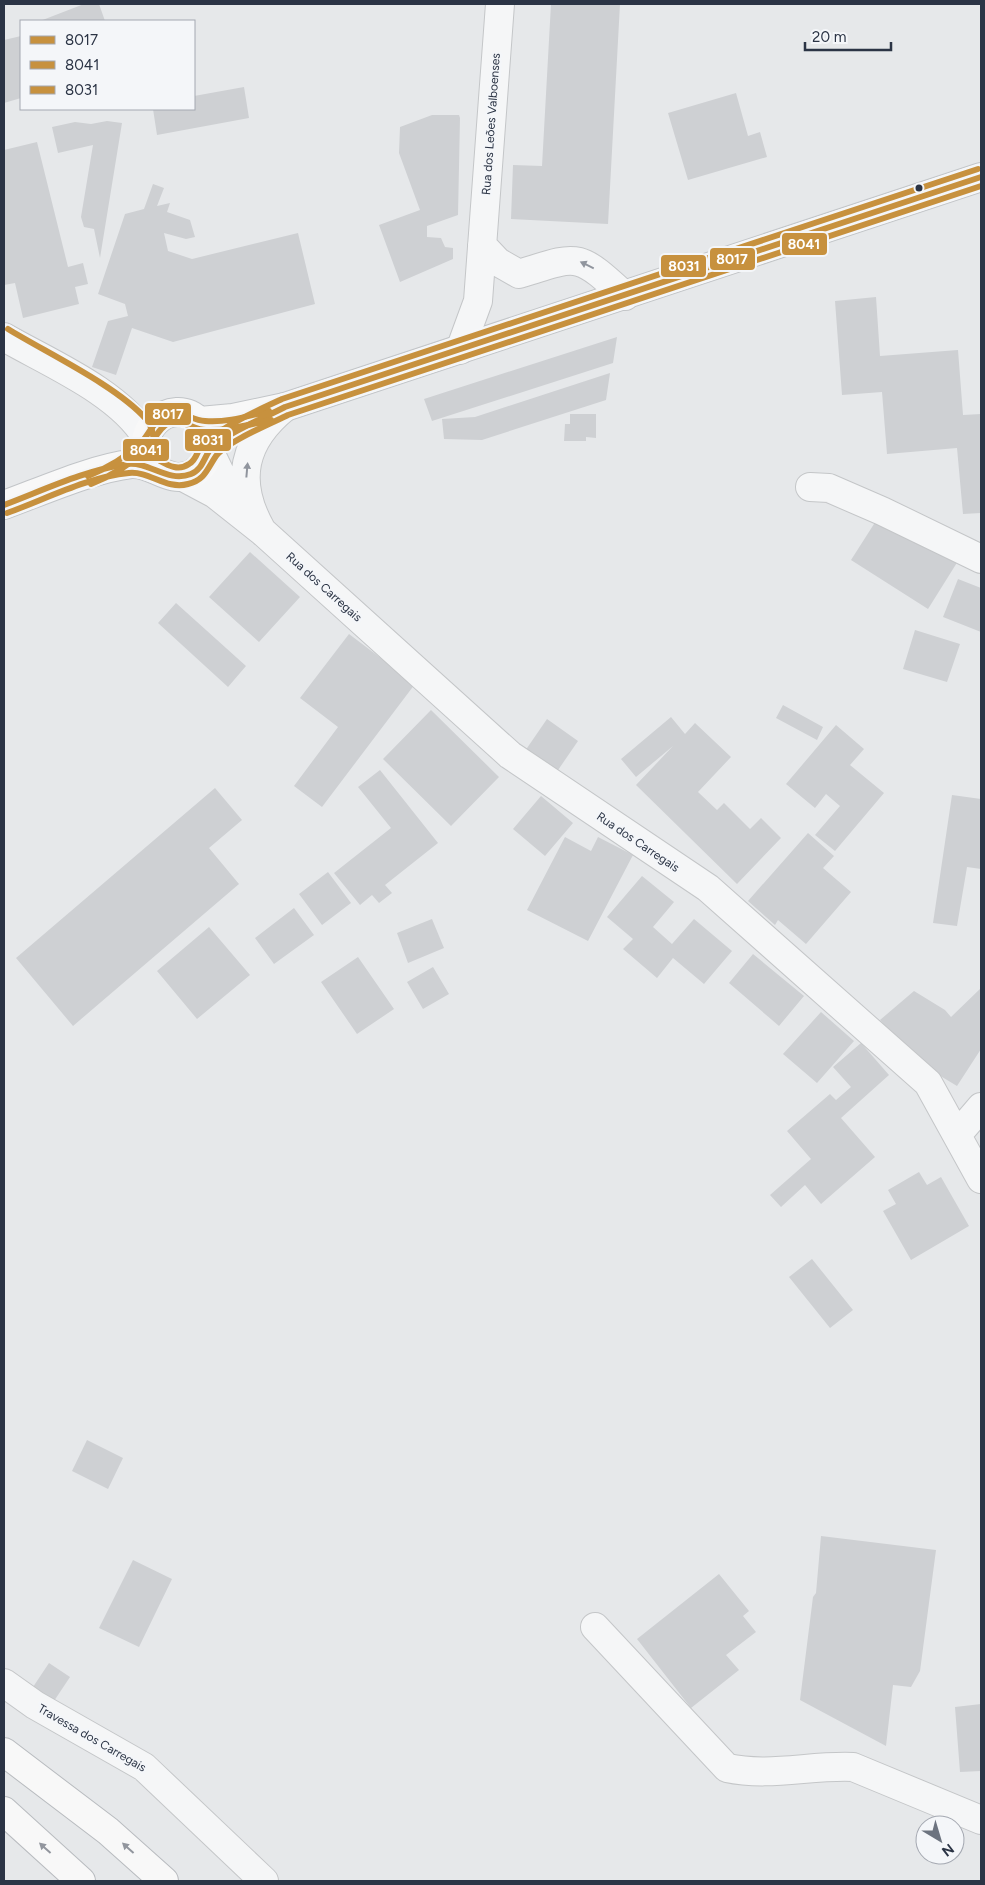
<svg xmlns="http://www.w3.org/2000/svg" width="985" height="1885" font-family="Figtree,sans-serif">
	<rect width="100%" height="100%" fill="#e6e8ea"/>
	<path fill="#ced0d3" d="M84,4H99L105,21H40Z
		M551,4H620L608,224L511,219L513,165L542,166Z
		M21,36V98L4,103V40Z
		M244,87L249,118L157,135L153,109H194V96Z
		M736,93L748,136L760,132L767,157L688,180L668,113Z
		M432,115H459L460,118L458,215L427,226V237L441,238L445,247L453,248V259L400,282L379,225L420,210L399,153L400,127Z
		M107,121L122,123L100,258L94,229L84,227L81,217L93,145L58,153L52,127L75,122L91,124Z
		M37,142L68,267L83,263L88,284L75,287L79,304L23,318L15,283L4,285V150Z
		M153,184L164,188L157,206L170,203L167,212L190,220L195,237L186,239L164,233L168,251L192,259L298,233L315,304L173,342L132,328L116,375L92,367L108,321L128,316L125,304L98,294L125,214L144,209Z
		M876,297L880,356L958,350L963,415L981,414V513L963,514L957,448L887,454L882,392L842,395L835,301Z
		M617,337L613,363L432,421L424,399Z
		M610,373L606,400L482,440L444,439L442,419L475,417Z
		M570,414H596V438L586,437V441H564L565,424H570Z
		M881,513L958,561L928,609L851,560Z
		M250,552L300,597L259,642L209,597Z
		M958,579L981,588V632L943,617Z
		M176,603L246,666L228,687L158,623Z
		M915,630L960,644L947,682L903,669Z
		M349,634L415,684L322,807L294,786L338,727L300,698Z
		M783,705L823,727L817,740L776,718Z
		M431,710L499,777L451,826L383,759Z
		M671,717L685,734L695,723L731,757L698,792L717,810L724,803L750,829L761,818L781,838L737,884L636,785L673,746L636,777L621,759Z
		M547,719L578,741L556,773L525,751Z
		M836,725L864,749L850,765L884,793L835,851L815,835L840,806L826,794L815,808L786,784Z
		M380,770L438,843L385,885L392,893L379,903L372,895L360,905L334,873L391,828L358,787Z
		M215,788L242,820L209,848L239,884L73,1026L16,958Z
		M952,795L981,799V869L967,867L957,926L933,923Z
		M541,796L573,823L545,856L513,829Z
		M808,833L834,856L823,868L851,892L806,944L778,920L775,925L748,901Z
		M565,837L591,851L598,837L633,855L588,941L527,910Z
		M328,872L351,903L322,925L299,894Z
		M642,876L674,902L653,927L672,944L694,919L732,951L704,984L673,958L657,978L623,949L633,939L607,917Z
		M294,908L314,935L274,964L255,938Z
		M432,919L444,948L408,963L397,933Z
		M209,927L250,975L197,1019L157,971Z
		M753,954L804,996L779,1026L729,983Z
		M358,957L394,1009L357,1034L321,982Z
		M433,967L449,994L423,1009L407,982Z
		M981,988V1049L957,1086L914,1060L880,1020L914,991L945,1010L951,1017Z
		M821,1012L854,1041L817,1083L783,1054Z
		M861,1043L889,1075L841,1118L875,1157L821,1204L805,1185L781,1207L770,1195L811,1159L787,1131L830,1094L836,1100L851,1087L833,1067Z
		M919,1172L927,1185L941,1177L969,1226L911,1260L883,1211L896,1204L888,1190Z
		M812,1259L853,1310L830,1328L789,1277Z
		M87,1440L123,1458L108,1489L72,1471Z
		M821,1536L936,1550L920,1671L911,1687L893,1685L886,1746L800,1700L813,1597L816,1593Z
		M133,1560L172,1579L139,1647L99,1628Z
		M719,1574L749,1611L743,1616L756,1632L726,1655L739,1670L691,1708L637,1639Z
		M49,1663L70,1677L54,1701L33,1687Z
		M981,1704V1771L960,1772L955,1707Z"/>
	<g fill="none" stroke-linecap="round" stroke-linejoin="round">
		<g stroke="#c4c6c8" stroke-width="30">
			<path id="minor" d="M482,245L498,262L519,274C579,255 577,252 625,296
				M4,337C49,363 119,392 146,437
				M460,350L478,301L500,4
				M209,450L226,485L242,506
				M183,477L215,494L263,532L510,755L708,888L928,1083L981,1179
				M810,487L829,488L882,511L981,559
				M261,529C234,481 243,441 285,407
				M957,1135L981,1107
				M595,1627L727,1768C769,1777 811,1765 853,1767L981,1820
				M4,1683L35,1705L144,1767L264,1881"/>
		</g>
		<g stroke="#c2c5c8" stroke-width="30">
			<path id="major" d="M200,421L233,418L285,407L981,177
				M4,505C40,492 94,468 131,464C153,462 169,485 192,474C211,464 215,437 200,422C171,392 125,436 156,469"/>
		</g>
		<g stroke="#b8bbbf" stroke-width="30">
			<path id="highway" d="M4,1752L108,1831L164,1881
				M4,1811L81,1881"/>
		</g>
		<use href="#minor" stroke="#f5f6f7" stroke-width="28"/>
		<use href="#major" stroke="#f8f8f8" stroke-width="28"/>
		<use href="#highway" stroke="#f8f8f8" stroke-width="28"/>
		<g stroke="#f4f6f9" stroke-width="10">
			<path id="bus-1" d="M88,476C107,468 125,458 140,444C149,435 153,421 165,415C180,408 190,420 205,421C226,423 248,416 269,411
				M4,505C44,490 85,470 128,464C150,462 168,483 191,474C204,469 204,454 214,445C235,429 262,419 285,407L981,177"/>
		</g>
		<g stroke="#f4f6f9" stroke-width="10">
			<path id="bus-2" d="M91,484C111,476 131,464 147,449C154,441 159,427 169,423C181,418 194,430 206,430C228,431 250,424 271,420
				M7,513C46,499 87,477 129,473C150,471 166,490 188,484C205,480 207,469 216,456C226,442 272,423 288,415L981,186"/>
		</g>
		<g stroke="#f4f6f9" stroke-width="10">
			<path id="bus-3" d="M8,329C47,353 117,386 146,419C158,434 150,447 160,461C169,466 179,471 189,464C198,459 197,448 204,443C227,424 256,411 282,399L978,169"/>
		</g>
		<use href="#bus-1" stroke="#c7913e" stroke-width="6"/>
		<use href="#bus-2" stroke="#c7913e" stroke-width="6"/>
		<use href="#bus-3" stroke="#c7913e" stroke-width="6"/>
	</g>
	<defs><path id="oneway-solid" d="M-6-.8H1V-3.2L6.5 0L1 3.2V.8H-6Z" transform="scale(1.25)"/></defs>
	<g fill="#90959e">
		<use href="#oneway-solid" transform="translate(587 265) rotate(-154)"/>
		<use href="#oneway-solid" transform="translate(247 470) rotate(-85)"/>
	</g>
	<g fill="#92969e">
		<use href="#oneway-solid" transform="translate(45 1848) rotate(-138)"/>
		<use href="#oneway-solid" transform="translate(128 1848) rotate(-138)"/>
	</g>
	<circle fill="#2b3445" stroke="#f4f6f9" stroke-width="2" cx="919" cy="188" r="4.5"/>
	<g text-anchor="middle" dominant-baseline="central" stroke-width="5" stroke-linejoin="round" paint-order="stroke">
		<g font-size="12" fill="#2b3445" stroke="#f4f6f9">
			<text transform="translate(491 124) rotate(-86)">Rua dos Leões Valboenses</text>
			<text transform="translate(324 587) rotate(42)">Rua dos Carregais</text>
			<text transform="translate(638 842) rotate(34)">Rua dos Carregais</text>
			<text transform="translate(92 1738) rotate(30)">Travessa dos Carregais</text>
		</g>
	</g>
	<g stroke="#f4f6f9" stroke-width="2">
		<rect x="781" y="232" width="47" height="24" rx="5" fill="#c7913e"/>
		<rect x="709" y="247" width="47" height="24" rx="5" fill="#c7913e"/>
		<rect x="660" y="254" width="47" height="24" rx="5" fill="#c7913e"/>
		<rect x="144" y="402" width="48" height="24" rx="5" fill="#c7913e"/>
		<rect x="184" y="428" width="48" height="24" rx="5" fill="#c7913e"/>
		<rect x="122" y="438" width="48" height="24" rx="5" fill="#c7913e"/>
	</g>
	<g font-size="14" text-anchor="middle" font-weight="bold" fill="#fff">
		<text x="804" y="249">8041</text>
		<text x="732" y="264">8017</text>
		<text x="684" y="271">8031</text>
		<text x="168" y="419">8017</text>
		<text x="208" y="445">8031</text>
		<text x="146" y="455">8041</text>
	</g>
	<rect width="985" height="1885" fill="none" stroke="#2b3445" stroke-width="10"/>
	<rect x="20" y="20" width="175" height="90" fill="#f4f6f9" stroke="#a4a8b1"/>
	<rect x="30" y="36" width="25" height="8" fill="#c7913e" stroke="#a4a8b1"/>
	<text x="65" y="45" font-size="15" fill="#2b3445">8017</text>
	<rect x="30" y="61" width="25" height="8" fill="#c7913e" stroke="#a4a8b1"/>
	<text x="65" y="70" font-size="15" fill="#2b3445">8041</text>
	<rect x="30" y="86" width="25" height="8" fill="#c7913e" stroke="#a4a8b1"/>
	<text x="65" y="95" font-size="15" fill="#2b3445">8031</text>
	<g transform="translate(940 1840) rotate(142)"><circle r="24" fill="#f4f6f9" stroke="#a4a8b1"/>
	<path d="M0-4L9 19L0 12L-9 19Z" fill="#6c737f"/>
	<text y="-8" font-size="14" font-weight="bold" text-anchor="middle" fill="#2b3445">N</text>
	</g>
	<path d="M805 42v8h86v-8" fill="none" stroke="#2b3445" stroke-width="2.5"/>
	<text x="812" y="42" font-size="15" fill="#2b3445" stroke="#f4f6f9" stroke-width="4" paint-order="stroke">20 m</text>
</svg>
